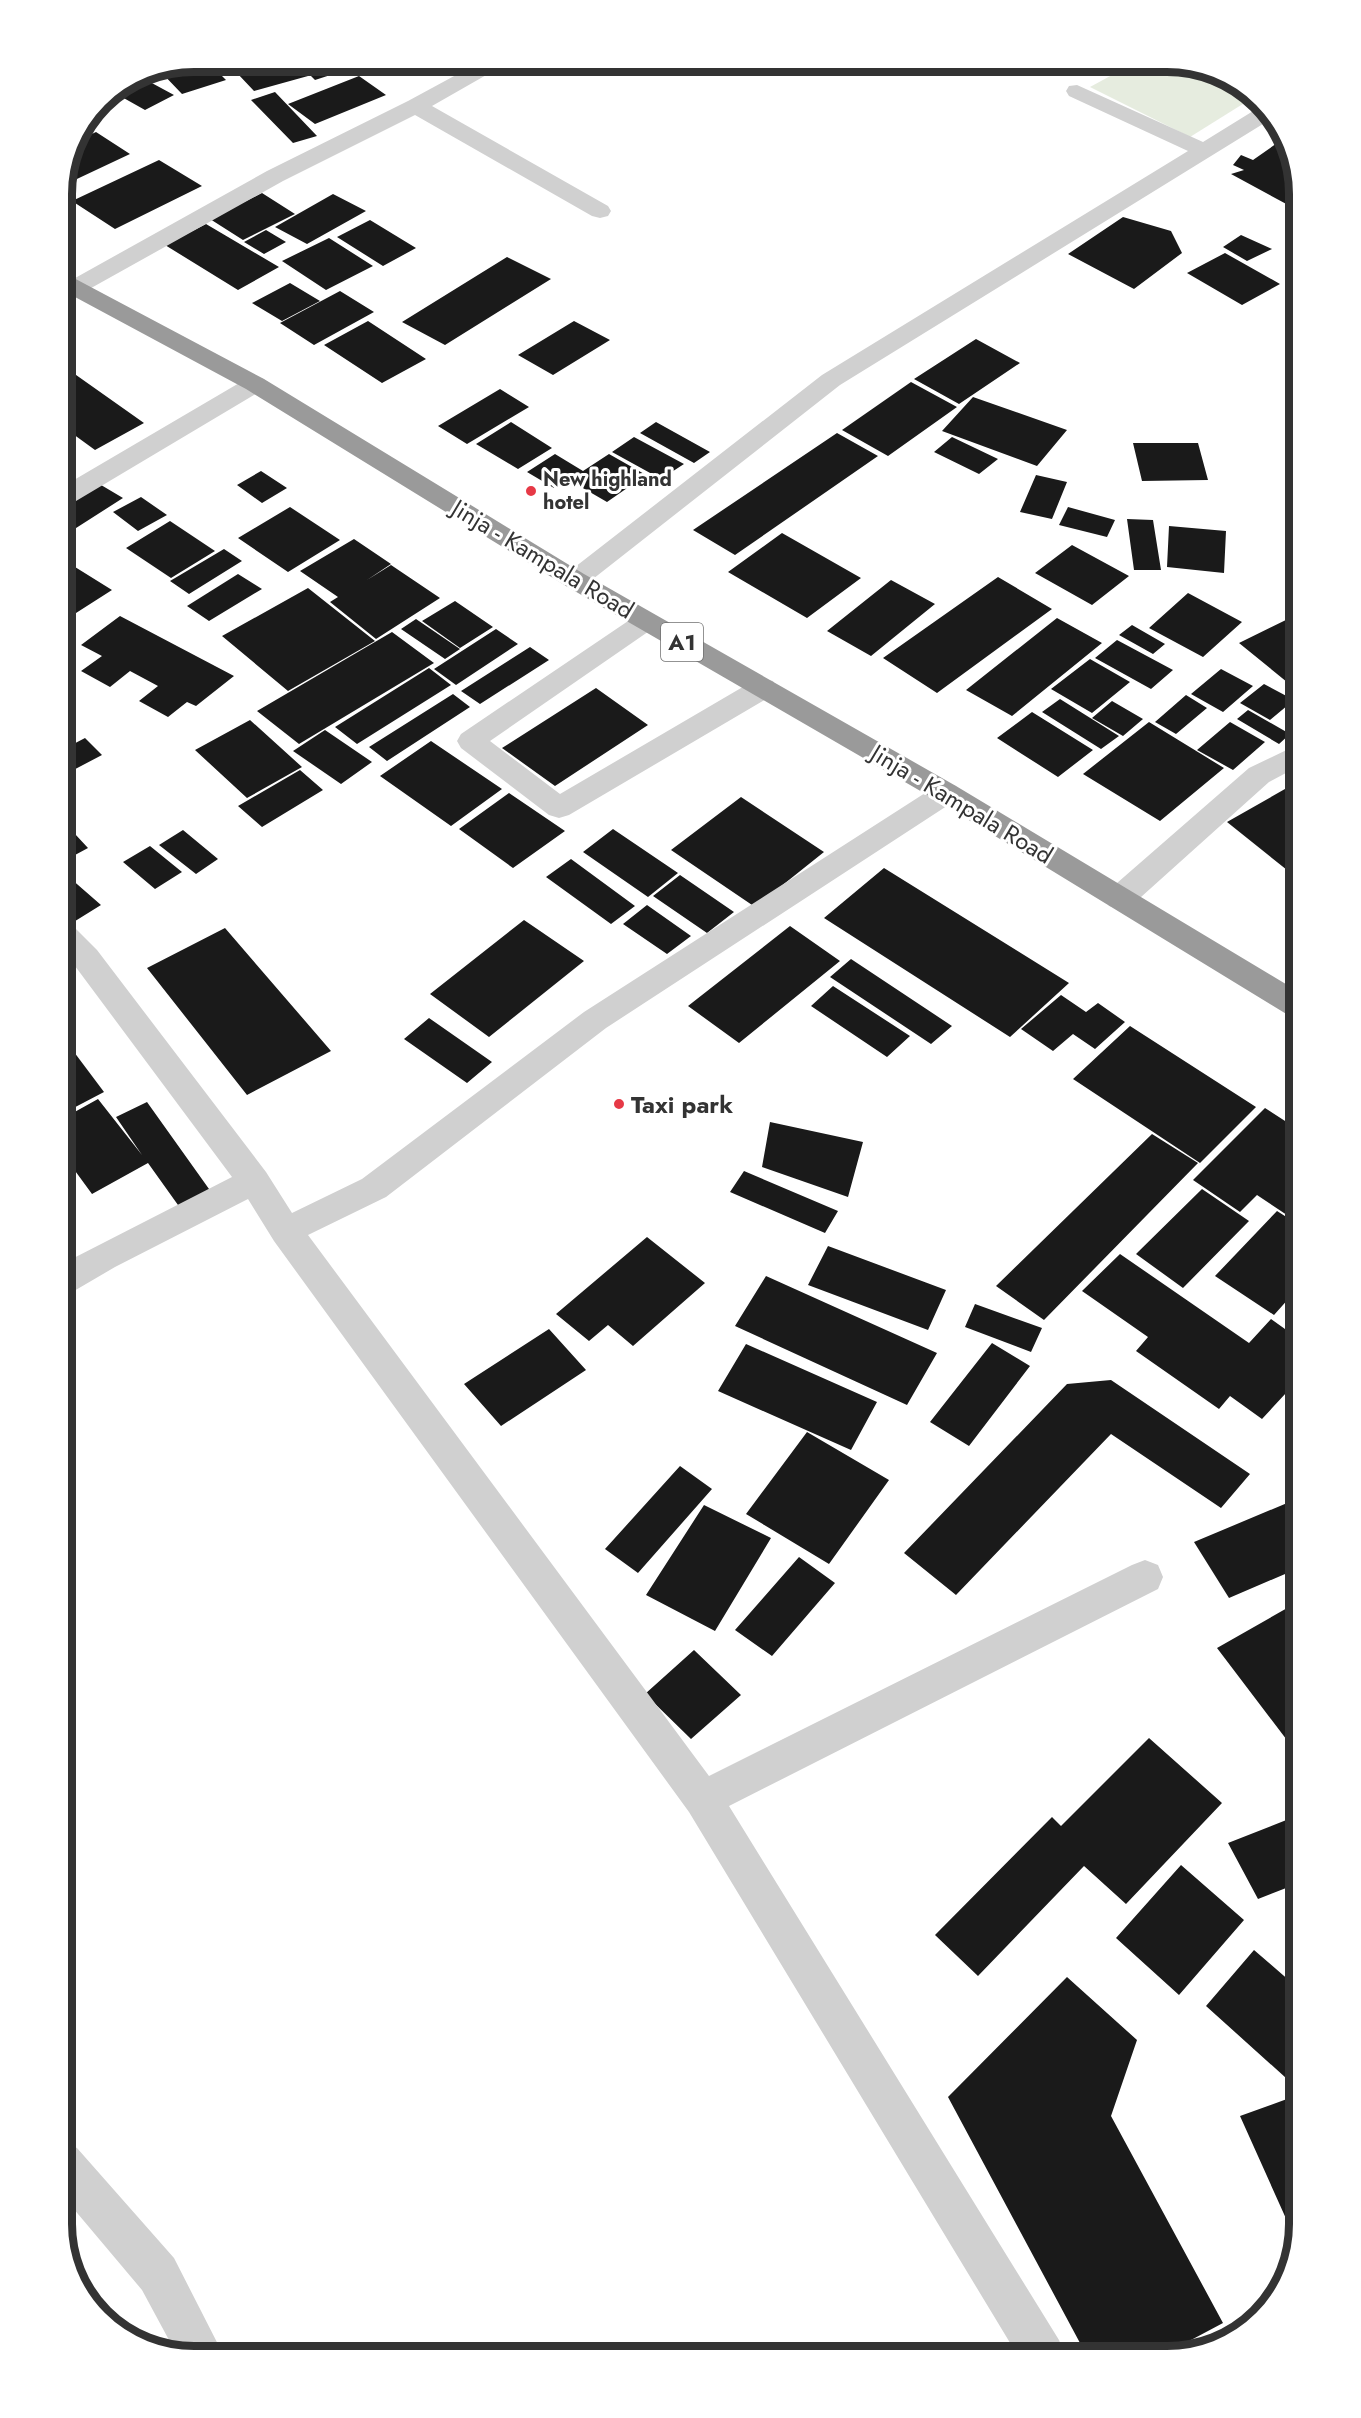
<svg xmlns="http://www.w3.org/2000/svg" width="1361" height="2418" font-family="Jost,sans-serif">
	<rect width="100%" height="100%" fill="#fff"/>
	<path fill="#e6ecdf" d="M1136,62H1176L1248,89L1254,97L1190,137L1090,87Z"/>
	<path fill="#1a1a1a" d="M194,61L208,62L226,80L182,94L159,70Z
		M219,62H243L224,67Z
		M276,62H294L308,76L254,91L237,73Z
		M297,62H341L349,69L315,80Z
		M137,75L174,95L145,110L113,92Z
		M359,76L386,95L315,124L288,104Z
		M275,92L317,136L293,143L251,100Z
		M96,132L130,154L62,186L71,144Z
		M1280,141L1290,146L1300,194L1299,199L1290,206L1231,174L1244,170L1233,165L1241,155L1253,160Z
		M159,160L202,186L115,229L72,201Z
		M262,193L295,214L243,240L210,219Z
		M333,194L366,211L307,244L275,227Z
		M1123,217L1171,231L1182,253L1134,289L1068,254Z
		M370,220L416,248L383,266L337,237Z
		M206,224L279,267L238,290L165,245Z
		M266,230L286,242L264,254L244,242Z
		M1241,235L1272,249L1247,261L1223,247Z
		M329,238L373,266L326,290L282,261Z
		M1225,253L1280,284L1242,305L1187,273Z
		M507,257L551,279L445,345L402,322Z
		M290,283L320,301L282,321L252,303Z
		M340,291L374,312L314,345L280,323Z
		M368,321L426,359L382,383L324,345Z
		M574,321L610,340L553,375L518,355Z
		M976,339L1020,363L959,404L914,379Z
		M69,370L144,423L95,450L62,426V374Z
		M911,382L957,407L888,456L842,430Z
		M500,389L529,407L467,444L438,426Z
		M973,397L1067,430L1037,466L942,431Z
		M511,422L552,448L518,469L476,444Z
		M656,422L710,452L694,463L640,433Z
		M837,433L878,456L735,555L693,530Z
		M634,437L684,464L661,479L612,452Z
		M952,437L998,459L979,474L934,452Z
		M1133,443H1198L1208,480L1142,481Z
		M555,454L583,471L609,454L646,475L607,502L569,480L580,472L554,488L527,472Z
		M261,471L287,488L262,503L237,485Z
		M1036,475L1067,482L1052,519L1020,512Z
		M96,482L123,498L62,537V503Z
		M141,497L167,515L138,531L113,512Z
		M290,507L340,540L288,572L238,538Z
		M1068,507L1115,520L1107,537L1059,525Z
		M1127,519L1153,520L1161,570H1134Z
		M170,521L215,551L171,578L126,548Z
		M1169,526L1226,531L1224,573L1167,567Z
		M782,533L861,578L807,618L728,572Z
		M354,539L391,564L367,580L391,565L440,598L376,639L330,602L338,597L300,571Z
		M1072,545L1129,576L1092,605L1035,573Z
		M224,549L242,561L189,594L170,581Z
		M67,562L112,590L76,613L62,604V566Z
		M238,574L262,589L209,621L187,606Z
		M998,577L1052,609L937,693L883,658Z
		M891,580L935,604L871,656L827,631Z
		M308,588L375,641L288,691L222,636Z
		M1188,593L1242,622L1203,657L1149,628Z
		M455,601L493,627L460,648L422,621Z
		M120,616L234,676L196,706L187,702L168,717L139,701L158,686L130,671L110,687L81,671L102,656L81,645Z
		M1292,617L1299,623L1298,691L1239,643Z
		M1057,618L1102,643L1012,716L966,690Z
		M416,619L460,649L445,659L401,629Z
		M1132,625L1165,644L1153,654L1119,635Z
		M496,629L518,644L456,685L434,669Z
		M392,632L434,663L299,744L257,711Z
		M1117,640L1173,670L1151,689L1095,658Z
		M530,647L549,660L480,704L461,691Z
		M1090,659L1130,682L1092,713L1051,689Z
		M429,668L451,685L357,744L335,727Z
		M1221,669L1253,686L1223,712L1191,694Z
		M1264,684L1294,700L1270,720L1240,703Z
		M596,688L648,725L555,786L502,748Z
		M453,694L470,707L387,761L369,747Z
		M1186,695L1207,708L1176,734L1155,722Z
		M1060,699L1119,736L1101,749L1042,712Z
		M1112,701L1143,719L1123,736L1092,718Z
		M1248,710L1290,734L1279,744L1237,719Z
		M1032,712L1093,750L1058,777L997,738Z
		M250,720L302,767L247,798L195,750Z
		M1149,722L1224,768L1160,821L1083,774Z
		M1230,722L1265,742L1233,770L1197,750Z
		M325,730L372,762L341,784L293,751Z
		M85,738L102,755L62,776V750Z
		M431,741L502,789L451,826L380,776Z
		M300,770L323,790L262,827L238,806Z
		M1299,781V863L1287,870L1227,822Z
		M509,793L565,831L513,868L459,829Z
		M741,797L824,852L755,907L671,850Z
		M62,820L88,848L62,862Z
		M613,829L678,873L648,897L583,852Z
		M183,830L218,859L196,874L159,845Z
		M150,846L182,872L155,889L123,862Z
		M571,859L635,906L611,924L546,877Z
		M884,868L1069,983L1010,1037L824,918Z
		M62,871L101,905L72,923L62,914Z
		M680,875L734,912L707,933L653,896Z
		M647,905L691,936L667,954L623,924Z
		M524,920L584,961L489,1037L430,994Z
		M790,926L840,961L739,1043L688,1006Z
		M225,928L331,1051L247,1095L147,968Z
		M851,959L952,1026L931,1044L830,977Z
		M833,986L910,1036L887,1057L811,1006Z
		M1061,995L1086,1012L1098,1003L1125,1022L1095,1049L1073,1034L1053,1051L1021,1029Z
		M429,1018L492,1062L467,1083L404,1039Z
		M1130,1026L1256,1107L1200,1163L1073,1079Z
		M62,1036L104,1092L62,1114Z
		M98,1099L142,1155L116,1117L147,1102L214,1196L183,1212L148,1163L92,1194L62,1153V1119Z
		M1265,1108L1299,1130V1223L1257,1195L1240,1212L1193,1180Z
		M770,1122L863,1142L848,1197L762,1167Z
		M1152,1134L1198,1163L1044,1320L996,1286Z
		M744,1171L838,1211L825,1233L730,1192Z
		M1202,1189L1249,1221L1183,1288L1136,1254Z
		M1277,1211L1299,1225V1287L1274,1315L1215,1276Z
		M647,1237L705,1283L633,1346L608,1325L589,1341L556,1314Z
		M828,1246L946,1290L928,1330L808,1285Z
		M1120,1254L1249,1343L1271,1319L1299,1339V1379L1262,1419L1230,1396L1219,1409L1136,1351L1148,1337L1082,1291Z
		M766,1276L937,1353L907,1405L735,1326Z
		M975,1304L1042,1328L1031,1352L965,1327Z
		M1299,1304V1324L1288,1316Z
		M549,1329L586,1370L501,1426L464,1384Z
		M992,1343L1030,1366L969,1446L930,1422Z
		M746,1344L877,1402L851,1450L718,1391Z
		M1111,1380L1250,1474L1221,1508L1111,1434L956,1595L904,1553L1067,1384Z
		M807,1432L889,1480L829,1564L746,1514Z
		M680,1466L712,1489L638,1573L605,1549Z
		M1299,1498V1568L1229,1598L1194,1542Z
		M704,1505L771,1538L715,1631L646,1595Z
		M799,1557L835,1583L772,1656L735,1630Z
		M1296,1603L1299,1607V1756L1217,1648Z
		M694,1650L741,1695L691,1739L645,1694Z
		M1149,1738L1222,1803L1126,1904L1084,1866L978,1976L935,1935L1052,1817L1061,1826Z
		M1299,1815V1883L1258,1899L1228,1843Z
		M1181,1865L1244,1920L1179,1995L1116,1938Z
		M1254,1950L1299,1989V2062L1286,2078L1206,2006Z
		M1067,1977L1137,2040L1111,2116L1223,2323L1161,2356H1087L948,2097Z
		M1287,2099L1299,2125V2219L1288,2223L1240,2116Z"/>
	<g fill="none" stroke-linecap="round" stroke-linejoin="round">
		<path fill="#d0d0d0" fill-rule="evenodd" d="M480,62H505L502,66L432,106L608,206L611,211L608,216L600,218L592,216L415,115L283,181L84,292L76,294L68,292L64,287L68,282L267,171L408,101Z
			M1077,85L1203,142L1258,108H1262L1271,119L840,385L584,586L575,589L566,586L562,580L566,574L822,375L1188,151L1069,96L1066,91L1069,86Z
			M255,377L264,379L267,384L264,389L71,504L62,506V487L246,379Z
			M646,612L655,615L659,621L655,627L490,741L560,794L753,681L763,679L773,681L777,688L773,695L569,815L559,818L549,815L461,748L457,741L461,734L637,615Z
			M1299,744V766L1269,782L1131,906L1120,909L1109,906L1105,898L1109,890L1249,768Z
			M946,783L956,786L960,793L956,800L606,1028L386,1197L308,1235L709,1776L1132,1565L1145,1560L1158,1565L1163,1577L1158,1589L729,1806L1059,2340L1065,2356H1018L689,1812L274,1241L248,1199L115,1267L74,1291L62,1295V1264L232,1177L75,966L62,952V923L73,926L97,950L266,1172L292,1213L362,1179L584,1012L936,786Z
			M62,2141L77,2148L174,2258L224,2356H185L176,2353L142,2290L62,2195Z"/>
		<path fill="#9a9a9a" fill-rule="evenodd" d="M62,274L70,276L264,379L584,574L956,786L1299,992V1019L1288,1015L936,800L566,586L246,389L62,290Z"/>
	</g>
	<g fill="#e63946" stroke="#fff" stroke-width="2">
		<circle cx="531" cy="491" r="6"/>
		<circle cx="619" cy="1104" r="6"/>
	</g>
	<g text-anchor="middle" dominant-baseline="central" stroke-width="6" stroke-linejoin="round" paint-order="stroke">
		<g font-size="20" font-weight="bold" fill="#333" stroke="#fff" text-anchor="start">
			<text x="543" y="479">New highland<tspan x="543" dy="23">hotel</tspan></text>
		</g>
		<rect fill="#fff" stroke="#707070" stroke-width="1.5" x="661" y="623" width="42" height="38" rx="4.5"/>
		<g font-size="22" font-weight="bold" fill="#333">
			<text x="682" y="642">A1</text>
		</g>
		<g font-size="24" fill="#333" stroke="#fff">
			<text transform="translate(543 559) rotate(31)">Jinja - Kampala Road</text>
			<text transform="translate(962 804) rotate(31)">Jinja - Kampala Road</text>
		</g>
		<g font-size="24" font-weight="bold" fill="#333" stroke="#fff" text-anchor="start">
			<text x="631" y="1104">Taxi park</text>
		</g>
	</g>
	<path d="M0 0H1361V2418H0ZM194 72H1167A122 122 0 0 1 1289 194V2224A122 122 0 0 1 1167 2346H194A122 122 0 0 1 72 2224V194A122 122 0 0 1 194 72Z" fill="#fff" fill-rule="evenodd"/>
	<path fill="none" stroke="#333" stroke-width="8" d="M194 72H1167A122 122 0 0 1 1289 194V2224A122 122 0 0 1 1167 2346H194A122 122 0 0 1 72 2224V194A122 122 0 0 1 194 72Z"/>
</svg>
